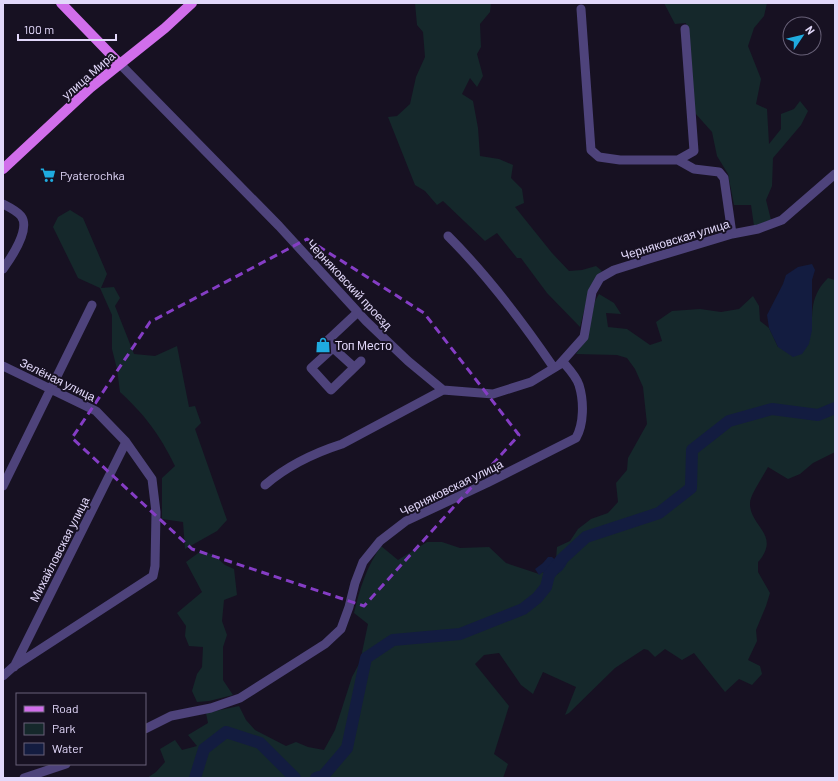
<svg xmlns="http://www.w3.org/2000/svg" width="838" height="781" font-family="Barlow,sans-serif">
	<rect width="100%" height="100%" fill="#171122"/>
	<path fill="#15282b" d="M415,3H491L490,12L480,24L481,47L477,54L483,76L477,87L470,78L462,94L473,101L478,128L480,156L499,159L513,165L511,178L522,189L524,203L515,207L552,253L569,271L582,270L596,266L602,271L590,287L580,327L547,293L521,258H517L497,233L485,241L443,201L437,205L425,191L415,185L388,117L397,116L410,104L416,77L425,57L423,32L417,25Z
		M664,3H767L764,16L754,28L748,46L761,79L756,104L767,109L769,144L781,129V114L794,109L800,101L808,111L801,125L773,158L772,186L766,200L771,220L754,226L751,205H734L728,174L717,156L712,132L695,113L686,23L675,24Z
		M70,210L83,218L107,274L101,288L114,287L120,298L115,306L134,354L155,356L177,346L189,407L195,406L201,423L195,429L227,520L217,531L185,549L183,522L162,519V478L175,466C160,435 145,415 120,392L117,369L112,349V315L100,288L78,278L53,227L58,217Z
		M828,278L835,280V452L813,463L800,474L788,479L768,467C764,475 750,495 750,503C749,526 782,535 758,562V572L770,593L766,606L756,630L757,641L748,660L760,666L762,674L752,685L739,679L725,692L694,653L682,660L665,649L655,657L648,650L644,649L615,668L569,713L565,715L576,687L543,672L533,694L521,685L499,653L484,655L475,664L509,706L494,754L508,764L503,778H147L156,772L165,762L160,749L175,740L182,750L197,746L188,735L208,723L206,713L239,706L246,720L255,730L286,746L296,742L308,747L324,750L335,730L352,677L360,662L368,624L354,613C360,588 366,568 381,546L398,560L427,542H442L460,548L489,547L506,563L539,574L543,572L552,575L558,574L560,564L556,559L557,547L570,541L578,529L591,519L608,513L618,502L616,483L627,470L628,458L647,424L643,387L635,369L627,358L617,355L576,354L587,338L595,301L599,294L614,303L621,314L606,313L608,327L627,329L650,345L662,341L656,322L672,311L700,309L721,312L739,309L753,296L759,306L760,321L769,328L778,347L812,329C812,308 812,294 828,278Z
		M201,551L214,555L225,565L234,569L237,595L224,600L222,621L227,635L223,647V680L233,695L209,701L197,702L192,691L197,674L202,667L203,647L189,646L185,636L186,626L177,613L202,592L186,562Z"/>
	<path fill="#131c40" d="M812,264L815,270L812,280V330L809,344L802,354L793,357L778,347L769,328L767,315L783,284L786,275L798,267Z
		M567,553H570C568,566 558,582 543,572L539,575L535,569L543,563L548,557H552L560,564Z"/>
	<g fill="none" stroke-linecap="round" stroke-linejoin="round">
		<path stroke="#131c40" stroke-width="12" d="M195,778L204,749L226,732L260,743L295,778
			M316,778L324,775L347,748L366,658L393,640L460,634L523,609L537,598L546,587L549,575L561,560L586,537L659,513L691,488L692,450L729,421L772,409L818,415L835,408"/>
		<path stroke="#4e437b" stroke-width="9" d="M581,9L591,150L599,157L620,160H678L694,169L719,172L724,178L732,234
			M119,63L279,226L366,321L408,361L443,390
			M678,160L694,151L685,29
			M3,204C9,207 17,211 21,216C31,229 11,258 3,269
			M448,236C488,276 522,321 554,368
			M358,312L327,341L333,348L311,368L331,390L361,361
			M333,348L354,367
			M3,366L96,411L126,442L152,479L156,512L155,566L153,576L13,667L3,676
			M443,390L493,394L531,382L559,365L584,337L592,292L600,278L614,270L649,259L732,234L758,229L782,220L835,174
			M265,485C287,466 314,453 342,444L443,390
			M3,486L92,305
			M14,667L126,442
			M145,729L171,716L211,708L240,698L325,644L341,629L349,607L355,583L363,562L380,541L406,521L487,483L576,438C584,424 584,401 579,385C576,376 569,369 563,362
			M24,778L66,764"/>
		<path stroke="#d16eeb" stroke-width="10" d="M61,3L119,63
			M3,169L90,88L165,28L192,3"/>
	</g>
	<path fill="none" stroke="#853dc5" stroke-width="3" stroke-dasharray="8 5" stroke-linejoin="round" d="M307,239L424,313L519,435L364,606L192,549L72,438L150,322Z"/>
	<defs>
		<g id="supermarket-bare" transform="scale(1.2)"><path d="M-6-5.5h2.5l.6 2H6L4.5 2H-2.5L-4.4-4H-6ZM-1.5 3.2a1.3 1.3 0 1 0 .1 0ZM3 3.2a1.3 1.3 0 1 0 .1 0Z" fill="#1fabdf" stroke="#171122" stroke-width="2.5" paint-order="stroke"/></g>
		<g id="shop-bare" transform="scale(1.2)"><path d="M-5-2.5h2.3a2.7 3.5 0 0 1 5.4 0H5L5.5 6h-11ZM-1.5-2.5h3a1.5 2.3 0 0 0-3 0Z" fill="#1fabdf" stroke="#171122" stroke-width="2.5" paint-order="stroke"/></g>
	</defs>
	<g fill-rule="evenodd">
		<use href="#supermarket-bare" x="48" y="175"/>
		<use href="#shop-bare" x="323" y="345"/>
	</g>
	<g text-anchor="middle" dominant-baseline="central" stroke-width="4" stroke-linejoin="round" paint-order="stroke">
		<g font-size="12" fill="#e2d8fa" stroke="#171122">
			<text transform="translate(88 75) rotate(-41)">улица Мира</text>
			<text transform="translate(675 239) rotate(-17)">Черняковская улица</text>
			<text transform="translate(350 284) rotate(47)">Черняковский проезд</text>
			<text transform="translate(58 379) rotate(26)">Зелёная улица</text>
			<text transform="translate(451 487) rotate(-26)">Черняковская улица</text>
			<text transform="translate(59 549) rotate(-63)">Михайловская улица</text>
		</g>
		<g font-size="12" fill="#e2d8fa" stroke="#171122" text-anchor="start">
			<text x="60" y="175">Pyaterochka</text>
			<text x="335" y="345">Топ Место</text>
		</g>
	</g>
	<rect width="838" height="781" fill="none" stroke="#e2d8fa" stroke-width="8"/>
	<rect x="16" y="693" width="130" height="72" fill="#171122" stroke="#686178"/>
	<rect x="24" y="706" width="20" height="6" fill="#d16eeb" stroke="#686178"/>
	<text x="52" y="713" font-size="12" fill="#e2d8fa">Road</text>
	<rect x="24" y="723" width="20" height="12" fill="#15282b" stroke="#686178"/>
	<text x="52" y="733" font-size="12" fill="#e2d8fa">Park</text>
	<rect x="24" y="743" width="20" height="12" fill="#131c40" stroke="#686178"/>
	<text x="52" y="753" font-size="12" fill="#e2d8fa">Water</text>
	<g transform="translate(802 36) rotate(55)"><circle r="19" fill="#171122" stroke="#686178"/>
	<path d="M0-3L7 15L0 10L-7 15Z" fill="#1fabdf"/>
	<text y="-6" font-size="11" font-weight="bold" text-anchor="middle" fill="#e2d8fa">N</text>
	</g>
	<path d="M18 34v6h98v-6" fill="none" stroke="#e2d8fa" stroke-width="2"/>
	<text x="24" y="34" font-size="12" fill="#e2d8fa" stroke="#171122" stroke-width="3" paint-order="stroke">100 m</text>
</svg>
